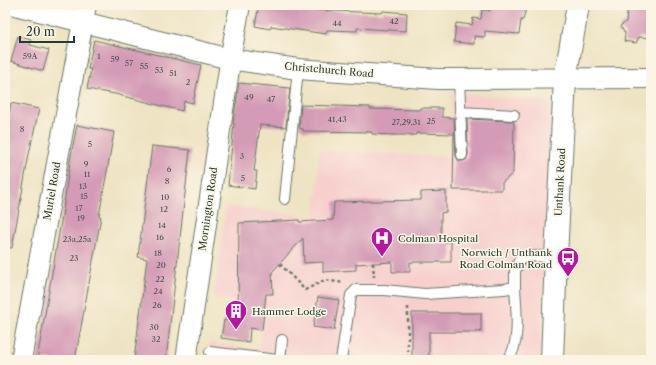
<svg xmlns="http://www.w3.org/2000/svg" width="656" height="365" font-family="'Libre Caslon Text',serif">
	<rect width="100%" height="100%" fill="#fcf5e5"/>
	<filter id="ink" filterUnits="userSpaceOnUse"><feTurbulence type="fractalNoise" baseFrequency=".025" numOctaves="2"/><feDisplacementMap in="SourceGraphic" scale="8" xChannelSelector="R" yChannelSelector="G"/><feConvolveMatrix kernelMatrix="1 2 1 2 8 2 1 2 1" color-interpolation-filters="sRGB"/></filter>
	<filter id="wash" filterUnits="userSpaceOnUse"><feTurbulence type="fractalNoise" baseFrequency=".012" numOctaves="4" result="noise"/><feDisplacementMap in="SourceGraphic" scale="16" xChannelSelector="R" yChannelSelector="G"/><feGaussianBlur stdDeviation="0.9" result="paint"/><feColorMatrix in="noise" values="0 0 0 0 0 0 0 0 0 0 0 0 0 0 0 0 0 1.4 0 .05"/><feComposite in="paint" operator="in"/></filter>
	<g filter="url(#wash)">
		<rect width="100%" height="100%" fill="#eee3c2"/>
		<path fill="#f7d0ce" d="M451,93L552,101L540,360H207L209,343L259,350L267,305L214,298L226,206L315,217L320,150L451,157Z"/>
		<g id="blocks">
			<path fill="#d49bb6" d="M259,5L279,9L280,5H297L313,8V10L382,13L383,11L407,13L406,31L357,28V31L327,30L326,34L271,26L270,29L255,26Z
				M491,5H527L523,20H521L519,34L485,31V37L474,36V44L454,42L456,23L472,25L473,18L481,19L482,10L490,11Z
				M628,5H651V38L639,37L636,43L624,41L625,33L620,26L626,22Z
				M18,36L31,40L30,45L49,50L43,71L11,61Z
				M94,40L201,65L193,103L184,101L182,111L115,94L87,89L91,69H88Z
				M239,83L290,88L286,127L260,125L254,171H257L255,189L228,185L234,123H233Z
				M11,103L39,109L29,154L12,248L5,247V132Z
				M301,105L370,107V109L420,110V108H442V117L454,118L456,156L459,161H462L466,160L468,155L467,119L513,121L514,124L513,173L502,183V190H453L454,134L416,133V135H394L372,134V132L303,131V129L299,128Z
				M77,125L114,132L99,216L101,217L75,360H37L63,210L70,161Z
				M152,146L190,150L166,360H134L147,259L138,257Z
				M446,191V212L441,213V242H451V262H410V272H392V262L356,264V270L323,272V262L304,263L303,238L272,272L273,294H266L262,330L250,328L249,342L221,338L224,320L238,322L239,223L299,220V222L333,220L334,202L421,200V192Z
				M318,297L339,300L334,330L313,327Z
				M412,313H481V332H429V359H412Z"/>
		</g>
	</g>
	<g filter="url(#ink)">
		<use href="#blocks" fill-opacity="0" stroke="#677766" stroke-width="1"/>
		<g fill="none" stroke-linecap="round" stroke-linejoin="round">
			<g stroke="#677766" stroke-width="12">
				<path id="service" d="M459,79L462,155
					M460,112L514,115
					M285,199L298,69
					M210,352L277,360
					M280,360L282,340
					M341,360L351,295L356,290H384L425,294L504,289L515,287V271L519,261L526,256L556,257
					M508,360C521,343 516,308 515,287"/>
			</g>
			<g stroke="#677766" stroke-width="22">
				<path id="minor" d="M15,5L230,59L298,69L438,79L651,78
					M21,360L86,5
					M186,360L232,49L240,5"/>
			</g>
			<g stroke="#677766" stroke-width="24">
				<path id="tertiary" d="M552,360L556,257L565,79L578,5"/>
			</g>
			<path stroke="#677766" stroke-width="2.5" stroke-dasharray="3 3" stroke-linecap="butt" d="M373,263L374,277
				M280,264L305,290L325,280L344,283
				M408,307V360"/>
			<use href="#service" stroke="#fff" stroke-width="10"/>
			<use href="#minor" stroke="#fff" stroke-width="20"/>
			<use href="#tertiary" stroke="#fff" stroke-width="22"/>
		</g>
	</g>
	<defs>
		<g id="hospital-pin" transform="scale(1.15)"><path d="M0 17L-7.5 6A9.5 9.5 0 1 1 7.5 6Z" fill="#b5179e" stroke="#fcf5e5"/><path d="M-5-5h3v3.5h4V-5h3V5h-3V1.5h-4V5h-3Z" fill="#fff"/></g>
		<g id="bus-pin" transform="scale(1.15)"><path d="M0 17L-7.5 6A9.5 9.5 0 1 1 7.5 6Z" fill="#b5179e" stroke="#fcf5e5"/><path d="M-5-6H5V4H4V6H2V4H-2V6H-4V4H-5ZM-3.5-4V0h7V-4ZM-3.5 1.2v1.5H-2V1.2ZM2 1.2v1.5H3.5V1.2Z" fill="#fff"/></g>
		<g id="building-pin" transform="scale(1.15)"><path d="M0 17L-7.5 6A9.5 9.5 0 1 1 7.5 6Z" fill="#b5179e" stroke="#fcf5e5"/><path d="M-4-6H4V6H1V3H-1V6H-4ZM-2.5-4.3h1.7v1.8h-1.7ZM.8-4.3h1.7v1.8H.8ZM-2.5-1h1.7V.8h-1.7ZM.8-1h1.7V.8H.8Z" fill="#fff"/></g>
	</defs>
	<g fill-rule="evenodd">
		<use href="#hospital-pin" x="382" y="238"/>
		<use href="#bus-pin" x="568" y="258"/>
		<use href="#building-pin" x="236" y="311"/>
	</g>
	<g text-anchor="middle" dominant-baseline="central" stroke-width="3" stroke-linejoin="round" paint-order="stroke">
		<g font-size="8" fill="#4c5454">
			<text x="394" y="21">42</text>
			<text x="337" y="23">44</text>
			<text x="30" y="56">59A</text>
			<text x="99" y="56">1</text>
			<text x="115" y="59">59</text>
			<text x="129" y="63">57</text>
			<text x="144" y="66">55</text>
			<text x="159" y="70">53</text>
			<text x="173" y="73">51</text>
			<text x="188" y="82">2</text>
			<text x="249" y="97">49</text>
			<text x="271" y="99">47</text>
			<text x="337" y="119">41,43</text>
			<text x="431" y="121">25</text>
			<text x="406" y="122">27,29,31</text>
			<text x="22" y="129">8</text>
			<text x="90" y="144">5</text>
			<text x="242" y="156">3</text>
			<text x="86" y="164">9</text>
			<text x="169" y="169">6</text>
			<text x="87" y="174">11</text>
			<text x="243" y="178">5</text>
			<text x="167" y="181">8</text>
			<text x="83" y="186">13</text>
			<text x="84" y="196">15</text>
			<text x="165" y="197">10</text>
			<text x="79" y="208">17</text>
			<text x="164" y="209">12</text>
			<text x="81" y="218">19</text>
			<text x="162" y="225">14</text>
			<text x="160" y="237">16</text>
			<text x="77" y="239">23a,25a</text>
			<text x="158" y="253">18</text>
			<text x="74" y="258">23</text>
			<text x="161" y="265">20</text>
			<text x="160" y="279">22</text>
			<text x="158" y="291">24</text>
			<text x="157" y="305">26</text>
			<text x="154" y="327">30</text>
			<text x="156" y="339">32</text>
		</g>
		<g font-size="10" fill="#1f3d34" stroke="#fcf5e5">
			<text transform="translate(329 70) rotate(5)">Christchurch Road</text>
			<text transform="translate(560 182) rotate(-87)">Unthank Road</text>
			<text transform="translate(52 191) rotate(-80)">Muriel Road</text>
			<text transform="translate(208 209) rotate(-82)">Mornington Road</text>
		</g>
		<g font-size="10" fill="#1f3d34" stroke="#fcf5e5" text-anchor="start">
			<text x="398" y="238">Colman Hospital</text>
			<text x="552" y="252" text-anchor="end">Norwich / Unthank<tspan x="552" dy="12">Road Colman Road</tspan></text>
			<text x="252" y="311">Hammer Lodge</text>
		</g>
	</g>
	<rect width="656" height="365" fill="none" stroke="#fcf5e5" stroke-width="20"/>
	<path d="M20 36v6h54v-6" fill="none" stroke="#1f3d34" stroke-width="2"/>
	<text x="26" y="36" font-size="12" fill="#1f3d34" stroke="#fcf5e5" stroke-width="3" paint-order="stroke">20 m</text>
</svg>
